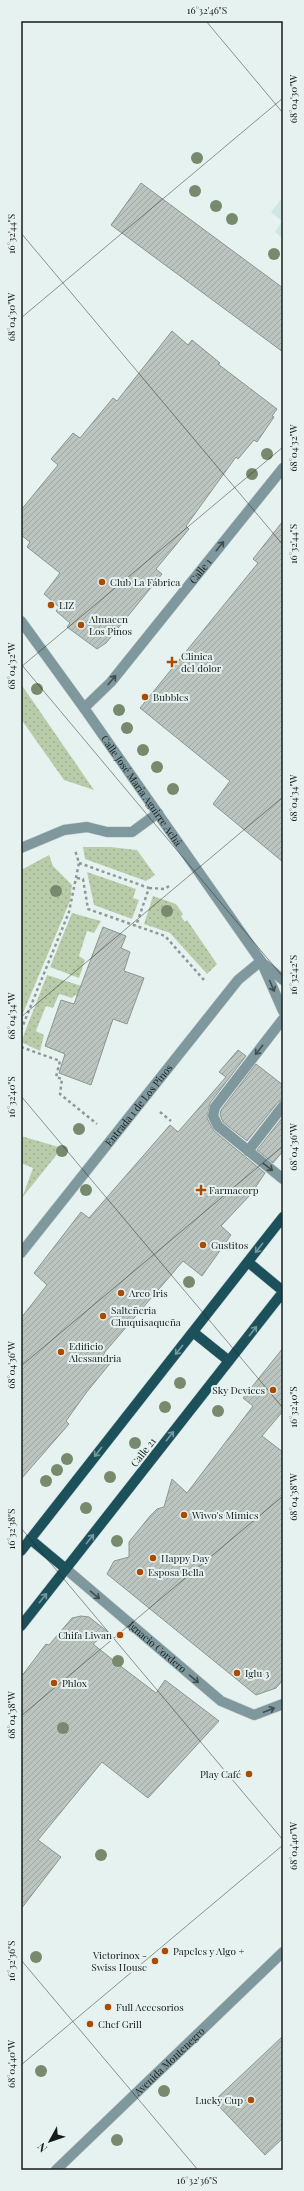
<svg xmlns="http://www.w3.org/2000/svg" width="304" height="2191" font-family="'Playfair Display',serif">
	<defs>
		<pattern id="grass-dots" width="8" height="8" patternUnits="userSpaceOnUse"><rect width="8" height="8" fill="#b9ccaa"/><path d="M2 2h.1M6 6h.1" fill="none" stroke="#9eaf92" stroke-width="1.8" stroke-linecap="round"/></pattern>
		<pattern id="building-hatch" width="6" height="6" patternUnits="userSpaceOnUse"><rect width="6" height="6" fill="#bbc4be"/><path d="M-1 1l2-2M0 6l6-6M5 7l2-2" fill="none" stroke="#a0a8a3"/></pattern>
	</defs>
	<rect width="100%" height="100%" fill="#e5f2f0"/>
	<path fill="#d0e6e3" d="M283,197V239L275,232L282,221L271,212Z"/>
	<path fill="url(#grass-dots)" d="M21,684L94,790L64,780L21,719Z
		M83,847H110L137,850L155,875L146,881L85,859Z
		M49,855L53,866L72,885L70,901L21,1018V870Z
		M87,872L136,889L133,898L139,900L132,919L94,905Z
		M153,896L176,904L183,914L181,917L185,922L187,920L217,964L207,974L170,933L144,924Z
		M72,913L101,921L94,933L87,931L79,956L85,960L79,978L50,967Z
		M47,975L94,990L79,998L75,995L72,998L59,994L53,1008L46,1006L36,1031L44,1035L40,1051L21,1042Z
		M21,1136L62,1148L22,1198L33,1168L21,1163Z"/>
	<path fill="url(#building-hatch)" stroke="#8c9690" d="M141,183L283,288V352L111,225Z
		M172,331L188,345L192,340L220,363L218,364L277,409L272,416L274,417L257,442L254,440L238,459L236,457L186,526L189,529L156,569L162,574L106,643L97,649L67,627L70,623L56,611L59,607L44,594L60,573L27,547L30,542L21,535V510L58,465L51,459L73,433L80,438L113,398L117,401Z
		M283,521V862L213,804L230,781L140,708L258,563L253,559Z
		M103,927L126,936L121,948L130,952L124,971L144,978L127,1024L113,1019L91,1085L59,1073L65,1054L45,1046L61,1000L74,1004Z
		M238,1050L246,1056L210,1103L207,1118L214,1131L265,1173L251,1194L221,1226L231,1235L202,1276L183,1261L104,1353L112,1361L86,1393L66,1421L69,1424L21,1479V1318L47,1285L34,1273L81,1212L89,1218L170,1125L178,1132L226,1077L219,1072Z
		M256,1064L283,1085V1100L278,1102L247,1141L223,1122L220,1115L221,1110Z
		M283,1117V1151L273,1163L257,1150Z
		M283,1348V1411L262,1436L283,1452V1680L276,1688L256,1695L107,1574L114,1561L129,1557V1542L150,1516L157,1509L164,1507L172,1479L187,1493L253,1406L243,1398Z
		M81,1616L89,1617L108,1632L93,1644L123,1668L156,1693L165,1680L219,1721L148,1798L102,1762L38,1840L61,1857L21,1909V1677L46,1644L49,1645L72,1618Z
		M283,2036V2138L265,2155L214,2101Z"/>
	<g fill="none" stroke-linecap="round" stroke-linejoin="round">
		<g stroke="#c0cbca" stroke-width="11">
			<g id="minor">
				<path id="s1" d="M21,621L84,708L261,961L283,1011"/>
				<path id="s2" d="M84,708L111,682L283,468"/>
				<path d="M21,848L64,830L87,827L107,832H132L158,813"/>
				<path d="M264,964L283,980"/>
				<path d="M283,1019L215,1107L213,1116L218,1126L283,1179"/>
				<path d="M248,1151L283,1106"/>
				<path id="s3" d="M21,1253L238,980L261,961"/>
				<path id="s4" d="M66,1569L221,1701L254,1715L283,1704"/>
				<path id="s5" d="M56,2170L283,1952"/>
			</g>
		</g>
		<g stroke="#c0cbca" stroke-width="11">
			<path id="major" d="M248,1262L283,1291
				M193,1332L229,1361
				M30,1539L66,1569
				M21,1551L283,1217
				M21,1626L283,1292"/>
		</g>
		<path stroke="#8f9897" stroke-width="2.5" stroke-dasharray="3 3" stroke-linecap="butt" d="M79,863L149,888L136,926
			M77,878L83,879L88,909L165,936L204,980
			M149,888L165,889L169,886
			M21,1030L69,912L79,863L75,850
			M21,1047L60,1061L56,1077L62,1079L60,1094L97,1124
			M160,1112L171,1121"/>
		<use href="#minor" stroke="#7e989e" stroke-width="10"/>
		<use href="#major" stroke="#1c515c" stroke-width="10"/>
	</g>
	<g fill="#788a6e">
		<circle cx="197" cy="158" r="6"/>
		<circle cx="195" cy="191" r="6"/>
		<circle cx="216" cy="206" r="6"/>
		<circle cx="232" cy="219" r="6"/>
		<circle cx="274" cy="254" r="6"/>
		<circle cx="267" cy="454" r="6"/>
		<circle cx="252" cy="474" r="6"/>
		<circle cx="37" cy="689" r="6"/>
		<circle cx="119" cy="710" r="6"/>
		<circle cx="127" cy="728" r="6"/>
		<circle cx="143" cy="750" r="6"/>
		<circle cx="157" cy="767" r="6"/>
		<circle cx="173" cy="789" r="6"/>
		<circle cx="56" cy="891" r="6"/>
		<circle cx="167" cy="911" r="6"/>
		<circle cx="79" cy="1129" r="6"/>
		<circle cx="62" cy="1151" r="6"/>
		<circle cx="86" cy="1190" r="6"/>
		<circle cx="189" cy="1282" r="6"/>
		<circle cx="180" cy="1383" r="6"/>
		<circle cx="165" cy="1407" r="6"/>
		<circle cx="218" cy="1411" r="6"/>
		<circle cx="135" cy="1443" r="6"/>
		<circle cx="67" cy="1459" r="6"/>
		<circle cx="57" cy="1470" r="6"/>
		<circle cx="110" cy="1477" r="6"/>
		<circle cx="46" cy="1481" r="6"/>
		<circle cx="86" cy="1508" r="6"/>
		<circle cx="117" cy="1541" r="6"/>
		<circle cx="118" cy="1661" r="6"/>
		<circle cx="63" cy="1728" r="6"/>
		<circle cx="101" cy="1855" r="6"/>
		<circle cx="36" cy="1957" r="6"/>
		<circle cx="41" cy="2071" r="6"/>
		<circle cx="164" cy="2091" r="6"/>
		<circle cx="117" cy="2140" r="6"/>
	</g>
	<defs><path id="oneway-shaft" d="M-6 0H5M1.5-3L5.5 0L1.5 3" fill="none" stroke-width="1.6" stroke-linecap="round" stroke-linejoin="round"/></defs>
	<g stroke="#414e50">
		<use href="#oneway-shaft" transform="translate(220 546) rotate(-51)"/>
		<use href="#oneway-shaft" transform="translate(112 680) rotate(-49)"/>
		<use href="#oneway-shaft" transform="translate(272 986) rotate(67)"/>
		<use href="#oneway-shaft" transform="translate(259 1050) rotate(128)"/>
		<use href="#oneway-shaft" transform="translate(268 1167) rotate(38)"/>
		<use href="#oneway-shaft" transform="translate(95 1595) rotate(40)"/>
		<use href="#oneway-shaft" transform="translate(194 1679) rotate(40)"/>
		<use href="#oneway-shaft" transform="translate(269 1710) rotate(-21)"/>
	</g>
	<g stroke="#76999f">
		<use href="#oneway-shaft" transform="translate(259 1248) rotate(128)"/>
		<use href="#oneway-shaft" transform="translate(253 1331) rotate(-52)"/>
		<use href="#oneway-shaft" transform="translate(179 1350) rotate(128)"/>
		<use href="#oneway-shaft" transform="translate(170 1436) rotate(-52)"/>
		<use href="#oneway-shaft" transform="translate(98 1452) rotate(128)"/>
		<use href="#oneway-shaft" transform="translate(90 1539) rotate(-52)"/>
		<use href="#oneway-shaft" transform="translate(43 1598) rotate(-52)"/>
	</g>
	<path fill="none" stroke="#181c1c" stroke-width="1" stroke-opacity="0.45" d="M206,21L283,113M21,233L283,545M21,318L283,98M21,664L283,977M21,667L283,447M21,1017L283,797M21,1096L283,1408M21,1366L283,1146M21,1528L283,1840M21,1716L283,1496M21,1960L198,2170M21,2065L283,1845"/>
	<g fill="#ab4b00" stroke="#e5f2f0" stroke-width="1.5">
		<circle cx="102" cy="582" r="4"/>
		<circle cx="51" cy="605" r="4"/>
		<circle cx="81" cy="625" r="4"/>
		<path d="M170 656h4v4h4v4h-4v4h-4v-4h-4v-4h4z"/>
		<circle cx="145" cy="697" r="4"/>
		<path d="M199 1184h4v4h4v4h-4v4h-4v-4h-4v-4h4z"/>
		<circle cx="203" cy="1245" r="4"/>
		<circle cx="121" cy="1293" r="4"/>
		<circle cx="103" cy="1316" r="4"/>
		<circle cx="61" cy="1352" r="4"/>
		<circle cx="273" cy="1390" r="4"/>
		<circle cx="184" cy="1515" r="4"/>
		<circle cx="153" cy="1558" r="4"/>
		<circle cx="140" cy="1572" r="4"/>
		<circle cx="120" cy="1635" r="4"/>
		<circle cx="237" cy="1673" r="4"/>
		<circle cx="54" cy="1683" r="4"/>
		<circle cx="249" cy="1774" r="4"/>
		<circle cx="165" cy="1951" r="4"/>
		<circle cx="155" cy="1961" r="4"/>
		<circle cx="108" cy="2007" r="4"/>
		<circle cx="90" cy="2024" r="4"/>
		<circle cx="251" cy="2100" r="4"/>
	</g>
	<g text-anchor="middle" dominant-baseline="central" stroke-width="4" stroke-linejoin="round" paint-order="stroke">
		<g font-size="10" fill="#181c1c" stroke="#e5f2f0">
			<text stroke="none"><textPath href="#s2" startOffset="180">Calle 1</textPath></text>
			<text stroke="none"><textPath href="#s1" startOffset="208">Calle José María Aguirre Achá</textPath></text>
			<text stroke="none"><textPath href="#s3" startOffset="189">Entrada 1 de Los Pinos</textPath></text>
			<text transform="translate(143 1452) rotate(-52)">Calle 21</text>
			<text stroke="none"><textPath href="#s4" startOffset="120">Ignacio Cordero</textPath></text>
			<text stroke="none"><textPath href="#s5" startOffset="157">Avenida Montenegro</textPath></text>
		</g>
		<g font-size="10" fill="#181c1c" stroke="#e5f2f0" text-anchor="start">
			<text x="110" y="582">Club La Fábrica</text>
			<text x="59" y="605">LIZ</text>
			<text x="89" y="619">Almacen<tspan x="89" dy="12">Los Pinos</tspan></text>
			<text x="181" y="656">Clinica<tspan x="181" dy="12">del dolor</tspan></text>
			<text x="153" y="697">Bubbles</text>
			<text x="209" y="1190">Farmacorp</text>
			<text x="211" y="1245">Gustitos</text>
			<text x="129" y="1293">Arco Iris</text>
			<text x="111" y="1310">Salteñeria<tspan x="111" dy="12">Chuquisaqueña</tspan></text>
			<text x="69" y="1346">Edificio<tspan x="69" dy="12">Alessandria</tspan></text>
			<text x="265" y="1390" text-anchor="end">Sky Devices</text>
			<text x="192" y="1515">Wiwo's Mimies</text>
			<text x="161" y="1558">Happy Day</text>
			<text x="148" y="1572">Esposa Bella</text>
			<text x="112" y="1635" text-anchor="end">Chifa Liwan</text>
			<text x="245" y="1673">Iglu 3</text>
			<text x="62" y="1683">Phlox</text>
			<text x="241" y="1774" text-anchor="end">Play Café</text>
			<text x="173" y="1951">Papeles y Algo +</text>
			<text x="147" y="1955" text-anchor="end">Victorinox -<tspan x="147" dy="12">Swiss House</tspan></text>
			<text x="116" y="2007">Full Accesorios</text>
			<text x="98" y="2024">Chef Grill</text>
			<text x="243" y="2100" text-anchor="end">Lucky Cup</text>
		</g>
	</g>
	<rect width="304" height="2191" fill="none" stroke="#e5f2f0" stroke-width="44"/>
	<g transform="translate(50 2141) rotate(230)" stroke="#e5f2f0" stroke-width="3" paint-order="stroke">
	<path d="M0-3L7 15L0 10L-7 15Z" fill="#181c1c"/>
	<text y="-6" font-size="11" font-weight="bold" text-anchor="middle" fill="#181c1c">N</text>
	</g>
	<rect x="22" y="22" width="260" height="2147" fill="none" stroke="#181c1c" stroke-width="1.5"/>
	<g font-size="10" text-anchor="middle" fill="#181c1c">
		<text x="207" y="14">16°32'46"S</text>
		<text transform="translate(293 99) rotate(-90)" y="4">68°04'30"W</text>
		<text transform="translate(11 234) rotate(-90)" y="4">16°32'44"S</text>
		<text transform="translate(11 317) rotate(-90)" y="4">68°04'30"W</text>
		<text transform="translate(293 448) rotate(-90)" y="4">68°04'32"W</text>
		<text transform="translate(293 544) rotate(-90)" y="4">16°32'44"S</text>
		<text transform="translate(11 666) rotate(-90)" y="4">68°04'32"W</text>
		<text transform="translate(293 798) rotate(-90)" y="4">68°04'34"W</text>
		<text transform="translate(293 975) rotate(-90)" y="4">16°32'42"S</text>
		<text transform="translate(11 1016) rotate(-90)" y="4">68°04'34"W</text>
		<text transform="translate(11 1097) rotate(-90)" y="4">16°32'40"S</text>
		<text transform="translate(293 1147) rotate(-90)" y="4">68°04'36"W</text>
		<text transform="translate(11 1365) rotate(-90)" y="4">68°04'36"W</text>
		<text transform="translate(293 1407) rotate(-90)" y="4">16°32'40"S</text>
		<text transform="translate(293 1497) rotate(-90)" y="4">68°04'38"W</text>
		<text transform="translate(11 1529) rotate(-90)" y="4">16°32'38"S</text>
		<text transform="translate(11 1715) rotate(-90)" y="4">68°04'38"W</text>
		<text transform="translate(293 1846) rotate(-90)" y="4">68°04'40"W</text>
		<text transform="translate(11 1961) rotate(-90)" y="4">16°32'36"S</text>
		<text transform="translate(11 2064) rotate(-90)" y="4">68°04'40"W</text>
		<text x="197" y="2184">16°32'36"S</text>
	</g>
</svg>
